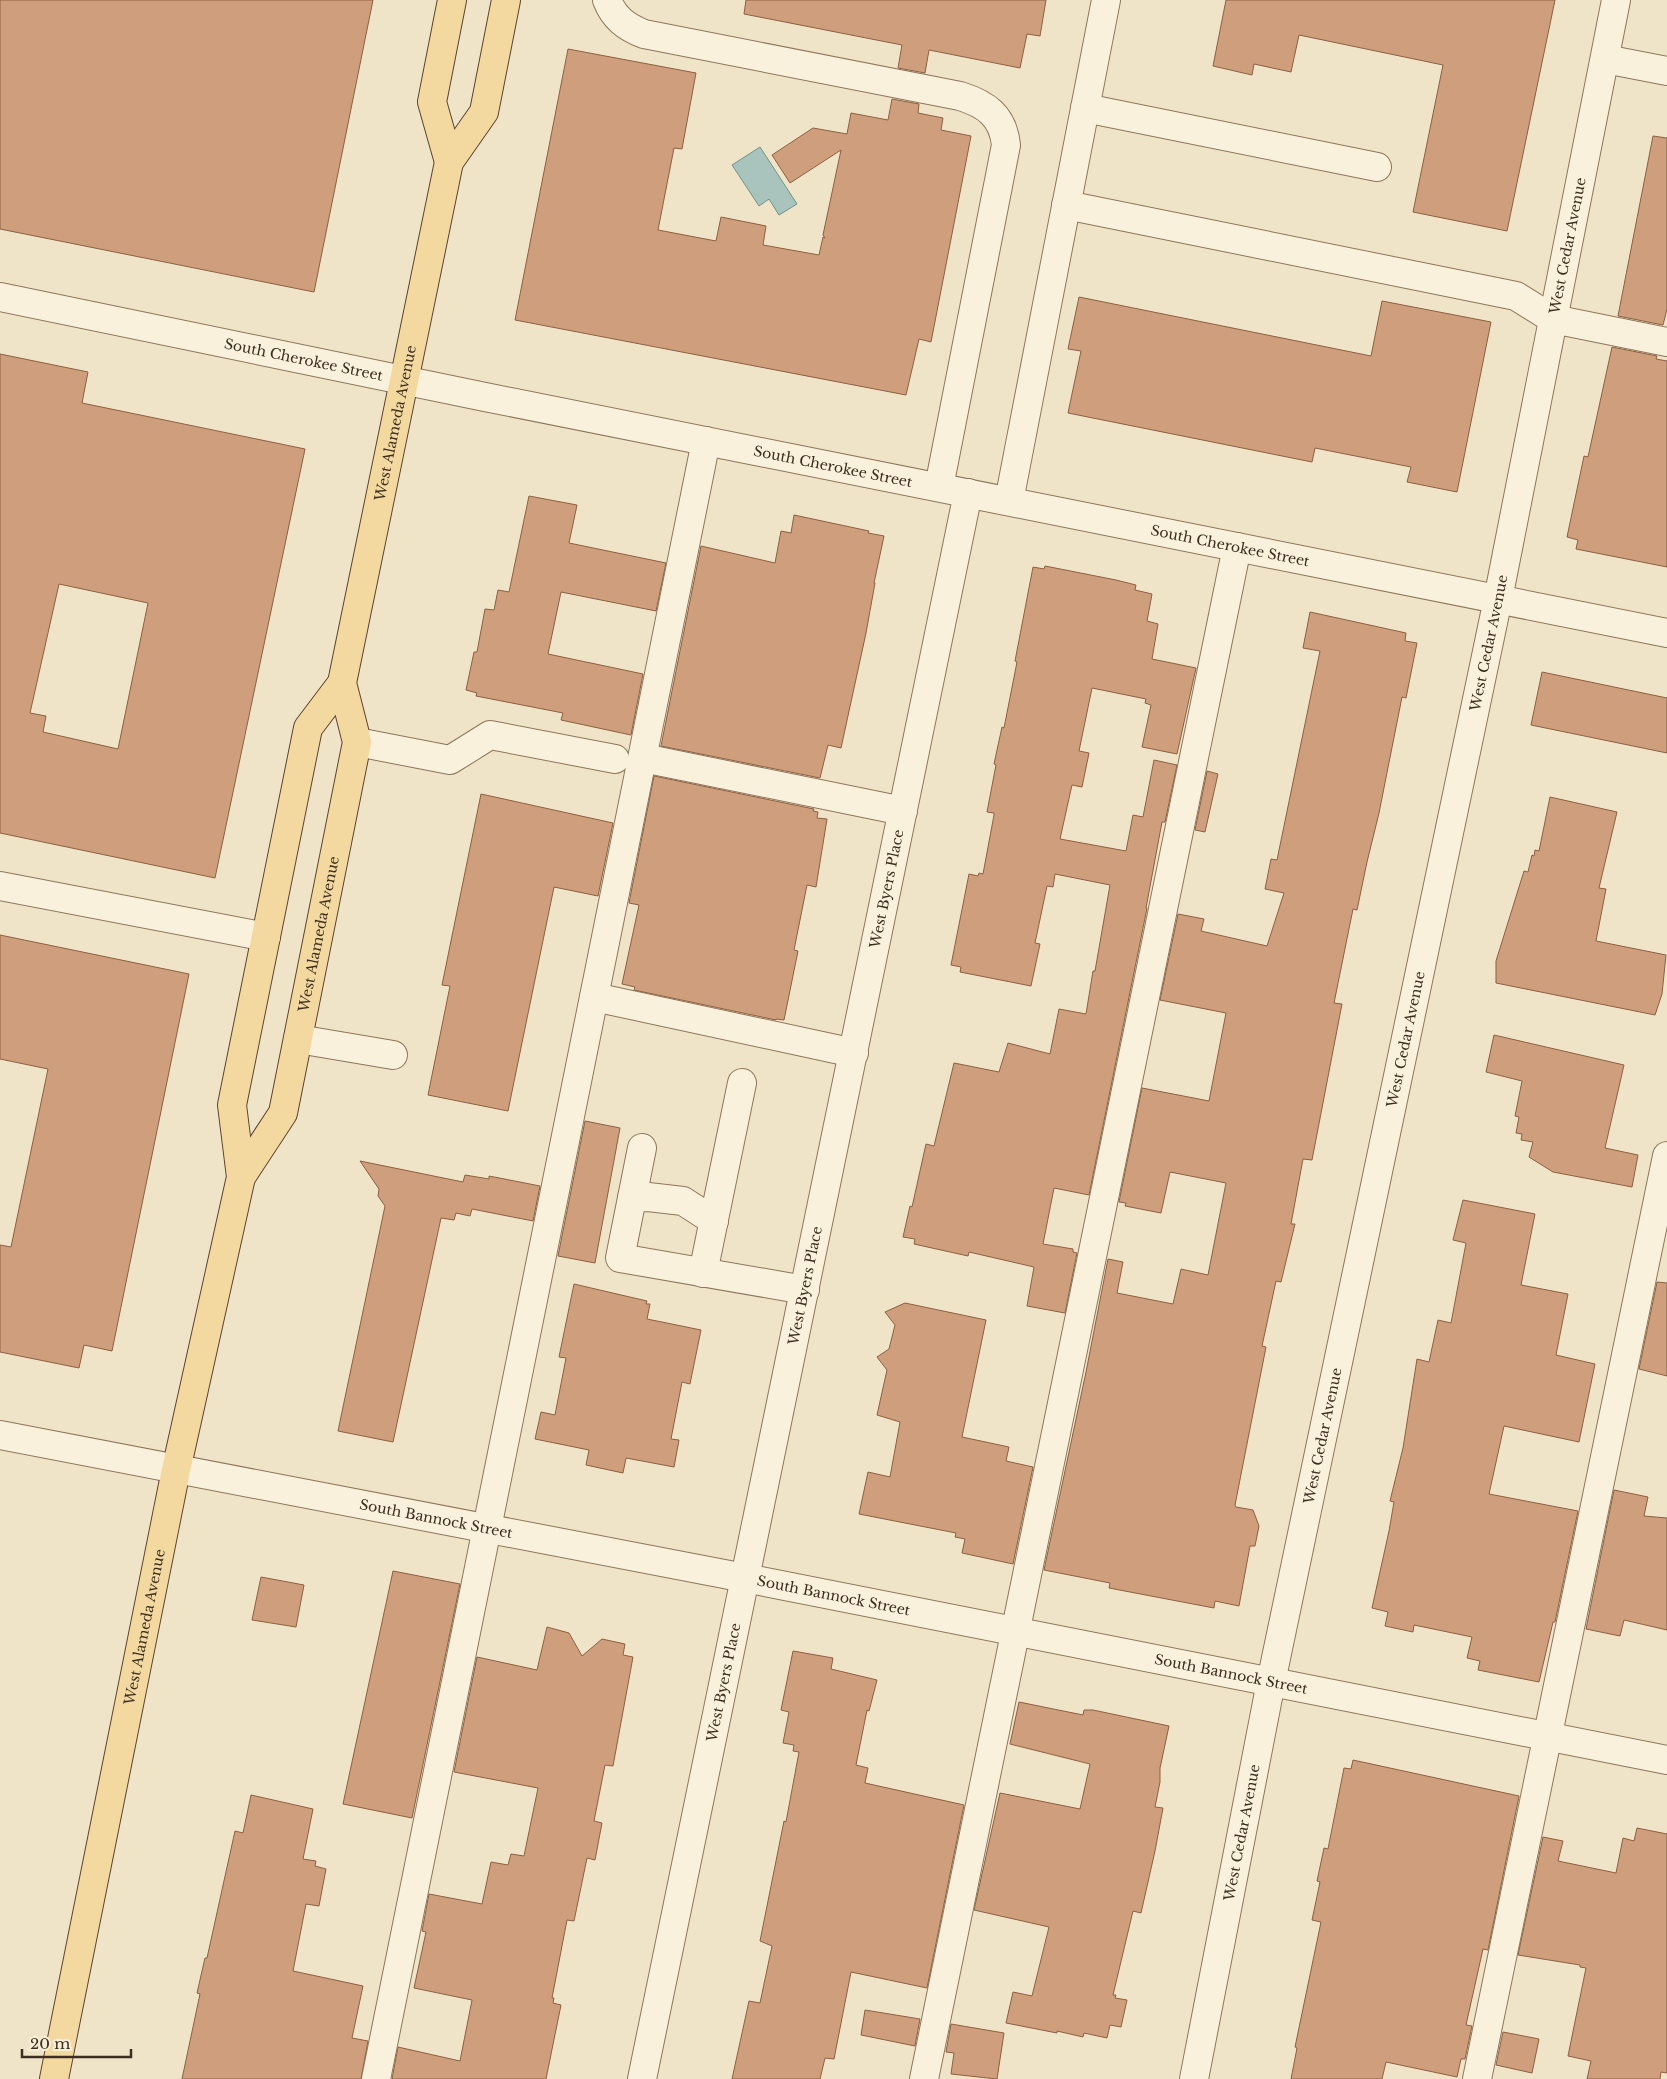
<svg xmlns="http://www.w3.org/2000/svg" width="1667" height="2079" font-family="'Libre Baskerville',serif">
	<rect width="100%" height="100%" fill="#f0e4c8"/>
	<path fill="#a9c4bc" stroke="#6f938a" d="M760,147L797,204L779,215L769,199L759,206L732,165Z"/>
	<path fill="#cf9f7d" stroke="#8d5f41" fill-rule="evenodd" d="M0,0H373L314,292L0,229Z
		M746,0H1046L1040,36L1027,34L1020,68L929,50L925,73L898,68L902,45L744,14Z
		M1226,0H1555L1507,231L1413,212L1443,65L1299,35L1291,72L1254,64L1252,75L1213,66Z
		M568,49L696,73L682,149L674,148L658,230L716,241L721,217L766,226L763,245L819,255L823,237L825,238L823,235L841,150L790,183L772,155L813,128L847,134L851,113L888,120L892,99L919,104L918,113L943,118L941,130L971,136L931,342L919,339L906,395L515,320Z
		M1653,136L1667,138V309L1663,325L1618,316Z
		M1079,297L1371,356L1382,301L1491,322L1457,492L1407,482L1411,467L1315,448L1312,462L1068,413L1081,351L1068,349Z
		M1612,347L1657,356L1656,359L1667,361V567L1576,549L1578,540L1567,537L1584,456L1588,457Z
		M0,354L88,372L82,403L305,449L215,878L0,833ZM59,584L148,603L118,749L43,732L46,716L30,713Z
		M529,496L577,505L569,543L666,563L656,611L561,592L548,654L643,674L631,735L561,720L563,713L476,696L477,693L466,690L474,652H477L485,609L494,610L498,590L509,592Z
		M794,515L869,531L868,533L884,536L874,583H875L866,633L841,748L828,745L820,778L661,746L701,546L775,563L781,531L791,533Z
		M1045,566L1116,580L1136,585L1135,590L1152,594L1147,621L1158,624L1152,659L1196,668L1177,754L1142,747L1151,705L1145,703L1146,699L1092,688L1079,751L1089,753L1082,787L1072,785L1060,839L1126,851L1133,815L1143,817L1154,760L1177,765L1165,822H1162L1146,908H1147L1089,1195L1054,1188L1043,1244L1073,1249V1252L1077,1253L1065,1313L1027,1306L1034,1267L969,1252L968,1256L914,1244L915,1239L903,1237L910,1206L912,1207L926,1144L934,1146L954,1063L999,1072L1008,1043L1050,1054L1059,1009L1086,1014L1093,971H1095L1110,885L1055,874L1053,887L1047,886L1035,943L1040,944L1031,986L960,972L961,967L951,965L969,874L978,876L979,873L983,874L994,815V813L987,812L996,765L994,764L1002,727L1004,728L1017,662L1015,661L1033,567L1044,569Z
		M1310,612L1406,633L1405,641L1417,643L1406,698L1402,697L1379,813L1367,862L1357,910L1353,909L1334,1003L1342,1004L1312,1160L1303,1159L1291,1224H1295L1281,1282L1276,1281L1262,1346L1266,1347L1235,1505L1236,1507L1253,1510L1259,1526L1255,1546H1250L1239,1606L1215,1601L1214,1608L1109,1588L1110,1583L1044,1570L1086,1372L1108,1259L1123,1262L1117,1293L1173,1304L1181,1269L1208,1275L1226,1183L1170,1172L1161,1213L1125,1206L1126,1203L1119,1202L1142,1088L1209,1101L1226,1013L1160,1000L1178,914L1204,919L1201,931L1267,946L1284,893L1265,889L1271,859L1277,860L1320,651L1303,648Z
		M1542,672L1667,698V753L1531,725Z
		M1207,771L1218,774L1205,832L1195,830Z
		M654,776L814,809L813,811L818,812L817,818L827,819L816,887L807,885L794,950L798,951L784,1020L776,1019V1020L634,990L635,987L622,984L639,905L629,903Z
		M481,794L613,823L598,896L554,887L508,1111L428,1095L450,986L442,985Z
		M1550,797L1617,812L1599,888L1606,889L1596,941L1666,955L1662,994L1655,1015L1496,983V961L1524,871L1528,872L1532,855L1534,856L1535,850L1539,851Z
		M0,935L189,974L112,1351L84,1345L79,1368L0,1352V1245L11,1247L48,1069L0,1059Z
		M1494,1035L1624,1065L1605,1148L1638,1155L1632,1187L1553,1172L1529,1157L1533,1142L1521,1140L1522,1134L1516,1133L1519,1117L1515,1116L1522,1081L1486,1072Z
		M585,1121L620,1128L595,1263L558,1256Z
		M360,1161L463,1182L465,1175L489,1179V1176L540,1186L533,1221L472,1209L470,1216L456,1213L454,1220L441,1218L393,1442L338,1431L385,1206L378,1196L379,1189Z
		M1463,1200L1535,1214L1521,1285L1568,1294L1556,1355L1595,1364L1579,1442L1504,1426L1489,1494L1578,1511L1555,1622H1553L1539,1682L1478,1670L1480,1661L1467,1658L1472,1637L1414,1625L1413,1632L1385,1626L1388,1612L1372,1608L1389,1531L1394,1502L1390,1501L1403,1448L1417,1359L1429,1362L1438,1320L1451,1323L1466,1243L1453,1240Z
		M1657,1282L1667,1283V1376L1639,1369Z
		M574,1284L647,1301L646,1304H650L647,1319L701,1330L690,1384L682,1382L671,1439L679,1440L674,1467L626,1458L623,1473L586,1465L589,1450L535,1439L541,1412L555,1415L566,1358L559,1357Z
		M905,1303L986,1320L962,1437L1009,1447L1006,1461L1033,1467L1013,1564L962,1553L965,1539L955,1537L956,1533L859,1514L868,1472L890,1477L900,1422L877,1415L887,1370L877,1357L889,1349L895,1325L885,1312Z
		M1614,1490L1648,1497L1644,1516L1667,1518V1630L1624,1620L1620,1636L1586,1629Z
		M393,1571L460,1584L412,1818L343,1804Z
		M261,1577L304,1585L296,1627L252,1620Z
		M547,1627L569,1633L582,1656L602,1639L625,1644L623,1655L633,1657L613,1766L605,1765L594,1821L602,1823L595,1860L587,1858L574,1921L567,1920L552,1998H554L553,2003L561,2005L546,2079H392L398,2047L460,2061L472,2000L414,1988L426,1932L422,1931L429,1894L482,1904L491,1862L508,1865L511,1854L524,1856L538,1788L454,1772L477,1657L537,1670Z
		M793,1651L833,1658L831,1669L877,1680L869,1711L867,1710L856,1765L868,1768L865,1783L964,1805L927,1988L851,1972L834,2059L825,2058L820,2079H732L749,2001L760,2003L772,1946L760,1941L784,1821L786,1822L799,1752L793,1751L794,1745L783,1743L789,1712L781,1710Z
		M1019,1702L1083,1715L1084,1710H1093L1169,1726L1160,1768V1782L1155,1807L1163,1808L1155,1851L1141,1913L1133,1911L1113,1995H1116L1115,1998L1127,2000L1121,2027L1110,2025L1107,2038L1084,2033L1083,2037L1057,2031V2033L1006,2023L1013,1992L1032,1996L1049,1927L974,1910L1000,1793L1080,1809L1090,1764L1010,1744Z
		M1353,1760L1519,1796L1488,1950L1483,1949L1466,2025L1472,2026L1465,2059H1461L1457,2077L1386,2062L1382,2079H1291L1297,2048L1295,2047L1321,1922L1312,1920L1320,1882L1317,1881L1324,1848L1328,1849L1344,1768L1351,1769Z
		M251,1795L313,1809L303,1859L316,1861L315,1866L326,1869L319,1906L306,1904L293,1971L363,1986L352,2038L368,2041L361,2079H182L200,1994L197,1993L205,1958H207L235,1831L243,1833Z
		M1637,1828L1667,1834V2073L1661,2072L1660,2079H1587L1591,2061L1568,2056L1586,1968L1580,1967V1965L1518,1955L1543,1837L1563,1841L1558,1861L1616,1873L1623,1838L1634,1841Z
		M865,2010L920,2019L915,2046L861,2035Z
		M951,2024L1004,2033L997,2079L951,2074L954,2053L946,2052Z
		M1503,2032L1539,2039L1532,2073L1496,2065Z"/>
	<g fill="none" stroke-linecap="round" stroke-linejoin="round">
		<g stroke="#8d765c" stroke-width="30">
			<g id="minor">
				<path d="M607,0C614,18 626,27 644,34L960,96C986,104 1003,116 1006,145L939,487"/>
				<path d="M1605,59L1667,71"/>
				<path d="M1085,108L1377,167"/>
				<path d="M1066,205L1516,296L1553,319L1667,342"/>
				<path id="s1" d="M0,297L485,397L1667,633"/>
				<path d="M1009,501L1106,0"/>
				<path d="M357,742L450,760L490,735L615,759"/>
				<path d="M643,758L903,811"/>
				<path d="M0,886L266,937"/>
				<path d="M594,997L854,1053"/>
				<path d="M298,1039L393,1055"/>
				<path d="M642,1148L620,1258L805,1290"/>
				<path d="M632,1198L648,1197L683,1201L714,1221"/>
				<path d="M703,1273L742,1083"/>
				<path id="s2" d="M0,1435L745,1578L1667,1760"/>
				<path d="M376,2079L706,441"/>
				<path id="s3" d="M642,2079L968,493"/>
				<path d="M924,2079L1237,547"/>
				<path id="s4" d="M1194,2079L1271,1682L1498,599L1616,0"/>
				<path d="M1477,2079L1667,1156"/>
			</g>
		</g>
		<g stroke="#5b4430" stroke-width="30">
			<g id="major">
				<path d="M449,162L432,102L452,0"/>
				<path id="s5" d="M241,1177L283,1113L357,742L342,683L449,162L484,112L506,0"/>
				<path id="s6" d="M54,2079L176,1470L241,1177L232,1105L308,728L342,683"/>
			</g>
		</g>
		<use href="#minor" stroke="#faf1dc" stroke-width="28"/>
		<use href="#major" stroke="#f3d9a0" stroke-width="28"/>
	</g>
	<g text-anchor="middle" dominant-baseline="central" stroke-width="4" stroke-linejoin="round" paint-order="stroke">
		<g font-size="14" fill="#3d2e20" stroke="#f7eed8">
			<text stroke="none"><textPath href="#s4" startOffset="1871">West Cedar Avenue</textPath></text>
			<text stroke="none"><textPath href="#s1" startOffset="310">South Cherokee Street</textPath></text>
			<text stroke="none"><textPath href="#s5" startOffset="781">West Alameda Avenue</textPath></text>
			<text stroke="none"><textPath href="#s1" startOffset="850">South Cherokee Street</textPath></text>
			<text stroke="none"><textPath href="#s1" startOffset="1255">South Cherokee Street</textPath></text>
			<text stroke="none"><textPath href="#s4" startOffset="1466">West Cedar Avenue</textPath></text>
			<text stroke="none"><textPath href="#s3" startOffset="1215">West Byers Place</textPath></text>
			<text stroke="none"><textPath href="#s5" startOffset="259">West Alameda Avenue</textPath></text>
			<text stroke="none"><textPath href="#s4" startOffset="1061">West Cedar Avenue</textPath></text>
			<text stroke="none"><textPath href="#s3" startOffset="810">West Byers Place</textPath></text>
			<text stroke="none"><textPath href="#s4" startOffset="656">West Cedar Avenue</textPath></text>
			<text stroke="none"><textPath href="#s2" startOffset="444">South Bannock Street</textPath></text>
			<text stroke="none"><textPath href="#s2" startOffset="849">South Bannock Street</textPath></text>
			<text stroke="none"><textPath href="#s6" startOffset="461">West Alameda Avenue</textPath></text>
			<text stroke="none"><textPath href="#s2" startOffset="1254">South Bannock Street</textPath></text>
			<text stroke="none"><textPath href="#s3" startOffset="405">West Byers Place</textPath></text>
			<text stroke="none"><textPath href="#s4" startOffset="251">West Cedar Avenue</textPath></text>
		</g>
	</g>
	<path d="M22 2049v8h109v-8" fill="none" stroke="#3d2e20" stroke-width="2.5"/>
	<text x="30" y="2049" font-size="15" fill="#3d2e20" stroke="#f7eed8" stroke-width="4" paint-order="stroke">20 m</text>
</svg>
